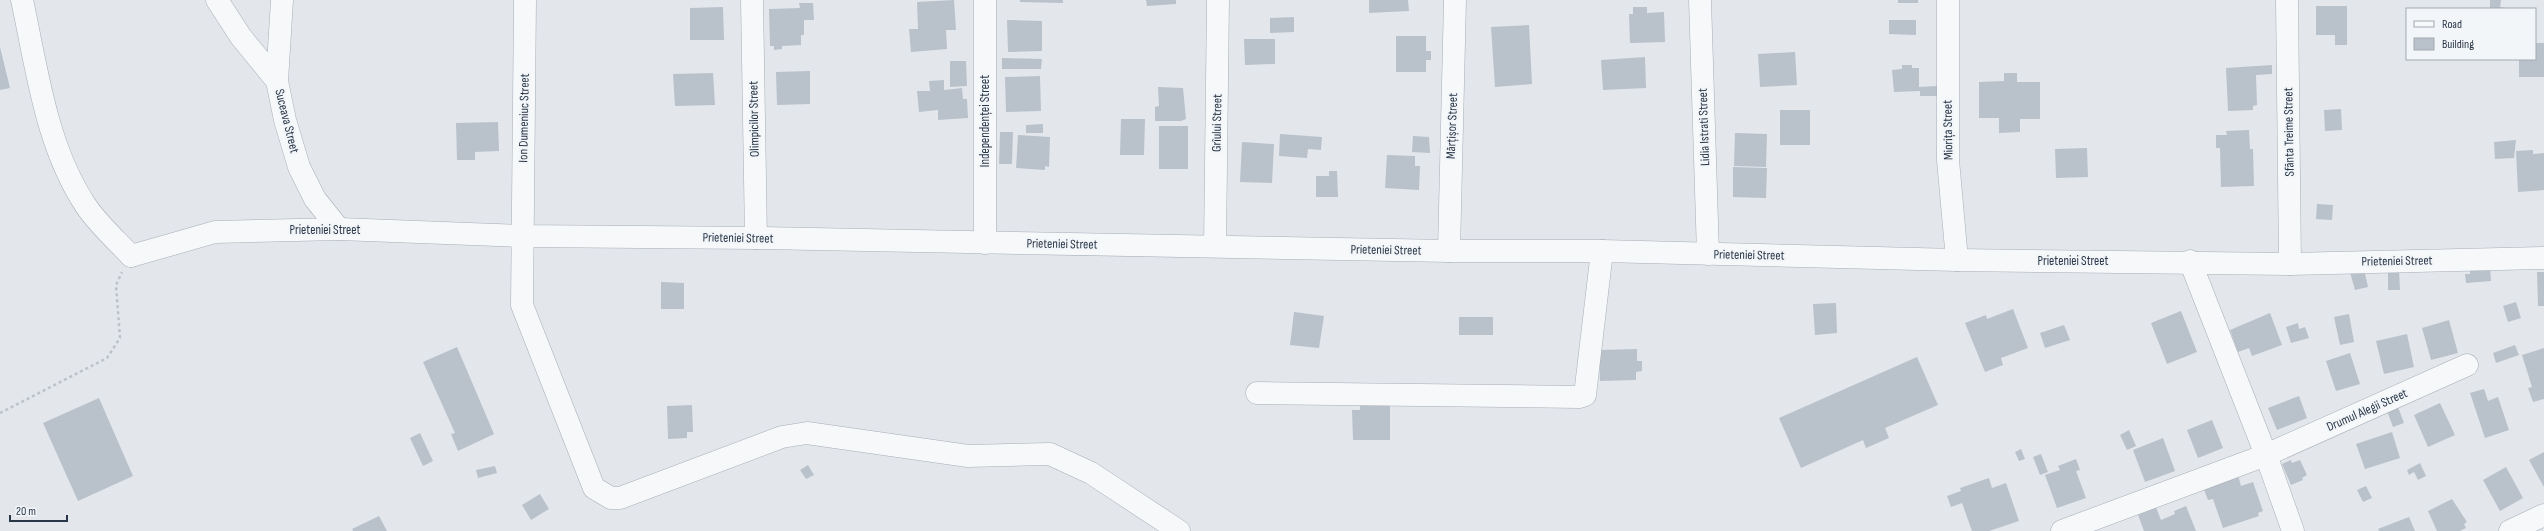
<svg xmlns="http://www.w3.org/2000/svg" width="2544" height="531" font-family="'Sofia Sans Condensed',sans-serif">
	<rect width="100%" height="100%" fill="#e3e7ec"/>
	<path fill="#b9c1cb" d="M954,0L956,30H946L947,49L911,52L909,29H918L917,2Z
		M1020,0H1063V3L1020,2Z
		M1146,0H1176V4L1147,6Z
		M1369,0H1408L1409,11L1369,13Z
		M1898,0H1918V3H1898Z
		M2490,0H2501L2500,7L2513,9H2490Z
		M799,3H813L814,20H804V35H801V45L782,46V49L774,50V46H770L769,9L800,8Z
		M2316,6H2347V45H2335V35H2316Z
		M723,7L724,40H690V8Z
		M1633,7H1647V13L1664,12L1665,42L1630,43L1629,14H1633Z
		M1294,17V32L1270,33V18Z
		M1007,20L1042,21V51L1008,52Z
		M1889,20H1916V35L1889,34Z
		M1529,25L1532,84L1495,87L1491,27Z
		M1396,36H1426V51H1431V60H1426V72H1396Z
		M1244,39H1275V64L1245,65Z
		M2535,43H2544V77H2519V59H2535Z
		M0,47L10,88L0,90Z
		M1795,52L1797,85L1760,87L1758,54Z
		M1645,57L1646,88L1603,90L1601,60Z
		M1002,58L1042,59L1041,69H1002Z
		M950,61H966L967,86L950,87Z
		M1902,65H1912V68H1919V87L1938,86V96H1920V91L1894,92L1892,70L1902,69Z
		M2272,65V74L2256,75L2257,105L2253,106V110L2228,111L2226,68Z
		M810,71V104L777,105L776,72Z
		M713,73L715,105L675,106L673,74Z
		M2004,73H2017V82H2040V119H2020V132L1999,133V118H1979V82L2004,81Z
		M1040,76L1041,111L1006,112L1005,77Z
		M944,80V90L962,88L963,99H967L968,118L938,120V110L919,112L917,91H930L929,81Z
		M1158,87L1183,88L1186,119L1181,121H1155V107L1159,106Z
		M2341,109L2342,130L2325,131L2324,110Z
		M1780,110H1810V145H1780Z
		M1121,119H1145L1144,155H1120Z
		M498,122L499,151L475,152V160H457L456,123Z
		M1043,124V133H1026V125Z
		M1159,126H1188V169H1159Z
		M2249,130L2250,149H2253L2254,186L2221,187L2220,148H2216V135H2227L2226,131Z
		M1000,132H1013L1012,164H999Z
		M1735,133L1767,134L1766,167L1734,166Z
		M1280,134L1322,137L1321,150L1308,149L1307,158L1279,156Z
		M1018,135L1050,137L1049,167L1045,166V170L1016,168Z
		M1413,136L1429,137L1430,153L1412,152Z
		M2516,140L2514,158L2495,159L2494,142Z
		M1242,142L1274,144L1272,183L1240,182Z
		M2087,148L2088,177L2056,178L2055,149Z
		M2533,150V154L2544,153V190L2518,192L2516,151Z
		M1387,155L1415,156V166H1420L1419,190L1385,188Z
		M1733,167L1767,168L1766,198L1733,197Z
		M1329,171H1337L1338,197H1316V176H1329Z
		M2317,204L2333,205L2332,220L2316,219Z
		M2363,265L2368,287L2355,290L2349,269Z
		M2490,266L2491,281L2466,283L2465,274H2470V268Z
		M2388,269H2399L2400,290H2388Z
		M2537,272H2544V306H2538Z
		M661,282L684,283V309H661Z
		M2516,302L2521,318L2508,322L2503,306Z
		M1836,303L1837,333L1815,335L1813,304Z
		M2013,309L2028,348L2001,358L2003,365L1985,372L1965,323L1986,315L1987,319Z
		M2181,311L2197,352L2167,364L2151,323Z
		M1294,312L1324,316L1319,348L1290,345Z
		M2270,313L2282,345L2252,356L2249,348L2238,352L2230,330Z
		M2349,314L2354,342L2340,345L2334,317Z
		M1459,317H1493V335H1459Z
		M2449,320L2458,353L2431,360L2422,328Z
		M2298,323L2299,329L2305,327L2309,338L2291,343L2286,327Z
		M2064,325L2070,340L2045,348L2040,333Z
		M2407,334L2414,367L2384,374L2376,341Z
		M2515,345L2519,355L2496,363L2493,353Z
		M457,347L494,434L458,451L451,434L455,433L423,362Z
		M2544,348V399L2533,402L2528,388L2532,387L2522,355Z
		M1637,349V361H1642V371L1636,372V380L1600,381L1599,350Z
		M2350,353L2360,384L2336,391L2326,361Z
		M1917,357L1938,405L1885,428L1889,438L1866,448L1863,440L1801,468L1779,418Z
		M2484,389L2488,401L2498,397L2509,430L2485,438L2470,393Z
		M2299,396L2307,418L2277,430L2268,408Z
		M99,398L133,476L78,501L43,423Z
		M1390,403V440H1353L1352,410H1360V404Z
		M2440,403L2455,435L2428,447L2414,415Z
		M692,405L693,432H687V438L668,439L667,406Z
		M2398,407L2404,423L2393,427L2387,411Z
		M2212,420L2223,448L2198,458L2187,430Z
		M2129,430L2136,446L2127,450L2120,435Z
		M2392,432L2400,458L2365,469L2356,444Z
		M420,433L433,461L423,466L410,438Z
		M2163,438L2175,471L2145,482L2133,450Z
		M2021,449L2025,459L2019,461L2015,452Z
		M2544,452V487L2529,460Z
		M2041,454L2048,472L2040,475L2033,457Z
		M2076,459L2080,470L2076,471L2086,498L2057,508L2045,475L2060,470L2058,466Z
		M2291,460L2292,463L2300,460L2307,475L2302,478L2303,480L2291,485L2282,464Z
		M2420,463L2426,476L2418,480L2414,472L2409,475L2407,470Z
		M808,465L814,475L806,479L800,470Z
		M495,466L497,473L478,478L476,470Z
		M2506,467L2523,498L2500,511L2483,480Z
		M2238,475L2241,486L2253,482L2263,511L2258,513L2259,516L2223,528L2213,499L2208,500L2203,487Z
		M1989,478L1992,488L2006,483L2019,521L1989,531H1972L1962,503L1951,507L1947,496L1961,491L1960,488Z
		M2366,486L2372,498L2363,502L2357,490Z
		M540,494L549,509L531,520L522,505Z
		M2452,499L2467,522L2464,524L2466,528L2460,531H2437L2428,511Z
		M2155,505L2161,520L2175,514L2174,511L2186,506L2196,531H2144L2137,512Z
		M379,516L387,531H353L352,529Z
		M2409,517L2415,531H2379L2378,529Z"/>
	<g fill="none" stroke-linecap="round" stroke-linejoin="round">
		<g stroke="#a7aeb7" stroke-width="23">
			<path id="minor" d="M22,0C37,69 46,146 86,206C98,224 116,240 131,256
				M217,0L241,37L277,81
				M282,0L277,81L285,120L299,167L315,199L339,229
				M525,0L522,305L594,488L611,498H620L782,437L807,433L968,456L1050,454L1091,473L1179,531
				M752,0L756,238
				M1700,0L1708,254
				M1948,0V160L1957,260
				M2287,0L2290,264
				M985,243V0
				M1215,246L1218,0
				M1449,251L1455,0
				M2190,261L2266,455L2293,531
				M1257,393L1579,397L1585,395L1602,251
				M2062,531L2266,455L2467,365
				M2510,531L2544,515"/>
		</g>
		<g stroke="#a7aeb7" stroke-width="23">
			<path id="tertiary" d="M131,256L215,232L339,229L522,236L756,238L1449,251H1602L1957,260L2290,264L2544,258"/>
		</g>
		<path stroke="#bcc2c8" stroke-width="2.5" stroke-dasharray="3 3" stroke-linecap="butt" d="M0,413L107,358L120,338L116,285L122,272"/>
		<use href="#minor" stroke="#f6f8fa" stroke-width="22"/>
		<use href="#tertiary" stroke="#f6f8fa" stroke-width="22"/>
	</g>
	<g text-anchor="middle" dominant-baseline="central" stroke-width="4" stroke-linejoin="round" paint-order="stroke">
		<g font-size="13" fill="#283647" stroke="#f3f6f9">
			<text transform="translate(524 118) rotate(-89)">Ion Dumeniuc Street</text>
			<text transform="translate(754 119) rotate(-91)">Olimpicilor Street</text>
			<text transform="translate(287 121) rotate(76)">Suceava Street</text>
			<text transform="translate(985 121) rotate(-90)">Independenței Street</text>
			<text transform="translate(1217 123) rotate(-89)">Grîului Street</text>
			<text transform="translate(1452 126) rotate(-88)">Mărțișor Street</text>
			<text transform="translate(1704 127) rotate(-92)">Lidia Istrati Street</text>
			<text transform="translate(1948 130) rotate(-91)">Miorița Street</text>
			<text transform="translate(2289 132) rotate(-91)">Sfânta Treime Street</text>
			<text x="325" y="230">Prieteniei Street</text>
			<text transform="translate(738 238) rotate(1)">Prieteniei Street</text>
			<text transform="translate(1062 244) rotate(1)">Prieteniei Street</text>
			<text transform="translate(1386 250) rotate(1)">Prieteniei Street</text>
			<text transform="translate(1749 255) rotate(1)">Prieteniei Street</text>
			<text x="2073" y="261">Prieteniei Street</text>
			<text transform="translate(2397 261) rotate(-1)">Prieteniei Street</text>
			<text transform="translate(2367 410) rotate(-24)">Drumul Alegii Street</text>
		</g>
	</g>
	<rect x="2406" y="8" width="130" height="52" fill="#f3f6f9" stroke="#a2a9b2"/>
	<rect x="2414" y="21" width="20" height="6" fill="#f6f8fa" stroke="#a2a9b2"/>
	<text x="2442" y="28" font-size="12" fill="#283647">Road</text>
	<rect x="2414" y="38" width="20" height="12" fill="#b9c1cb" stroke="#a2a9b2"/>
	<text x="2442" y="48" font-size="12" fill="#283647">Building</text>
	<path d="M10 515v6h57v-6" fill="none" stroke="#283647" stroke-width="2"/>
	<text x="16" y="515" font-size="12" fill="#283647" stroke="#f3f6f9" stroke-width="3" paint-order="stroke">20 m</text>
</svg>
